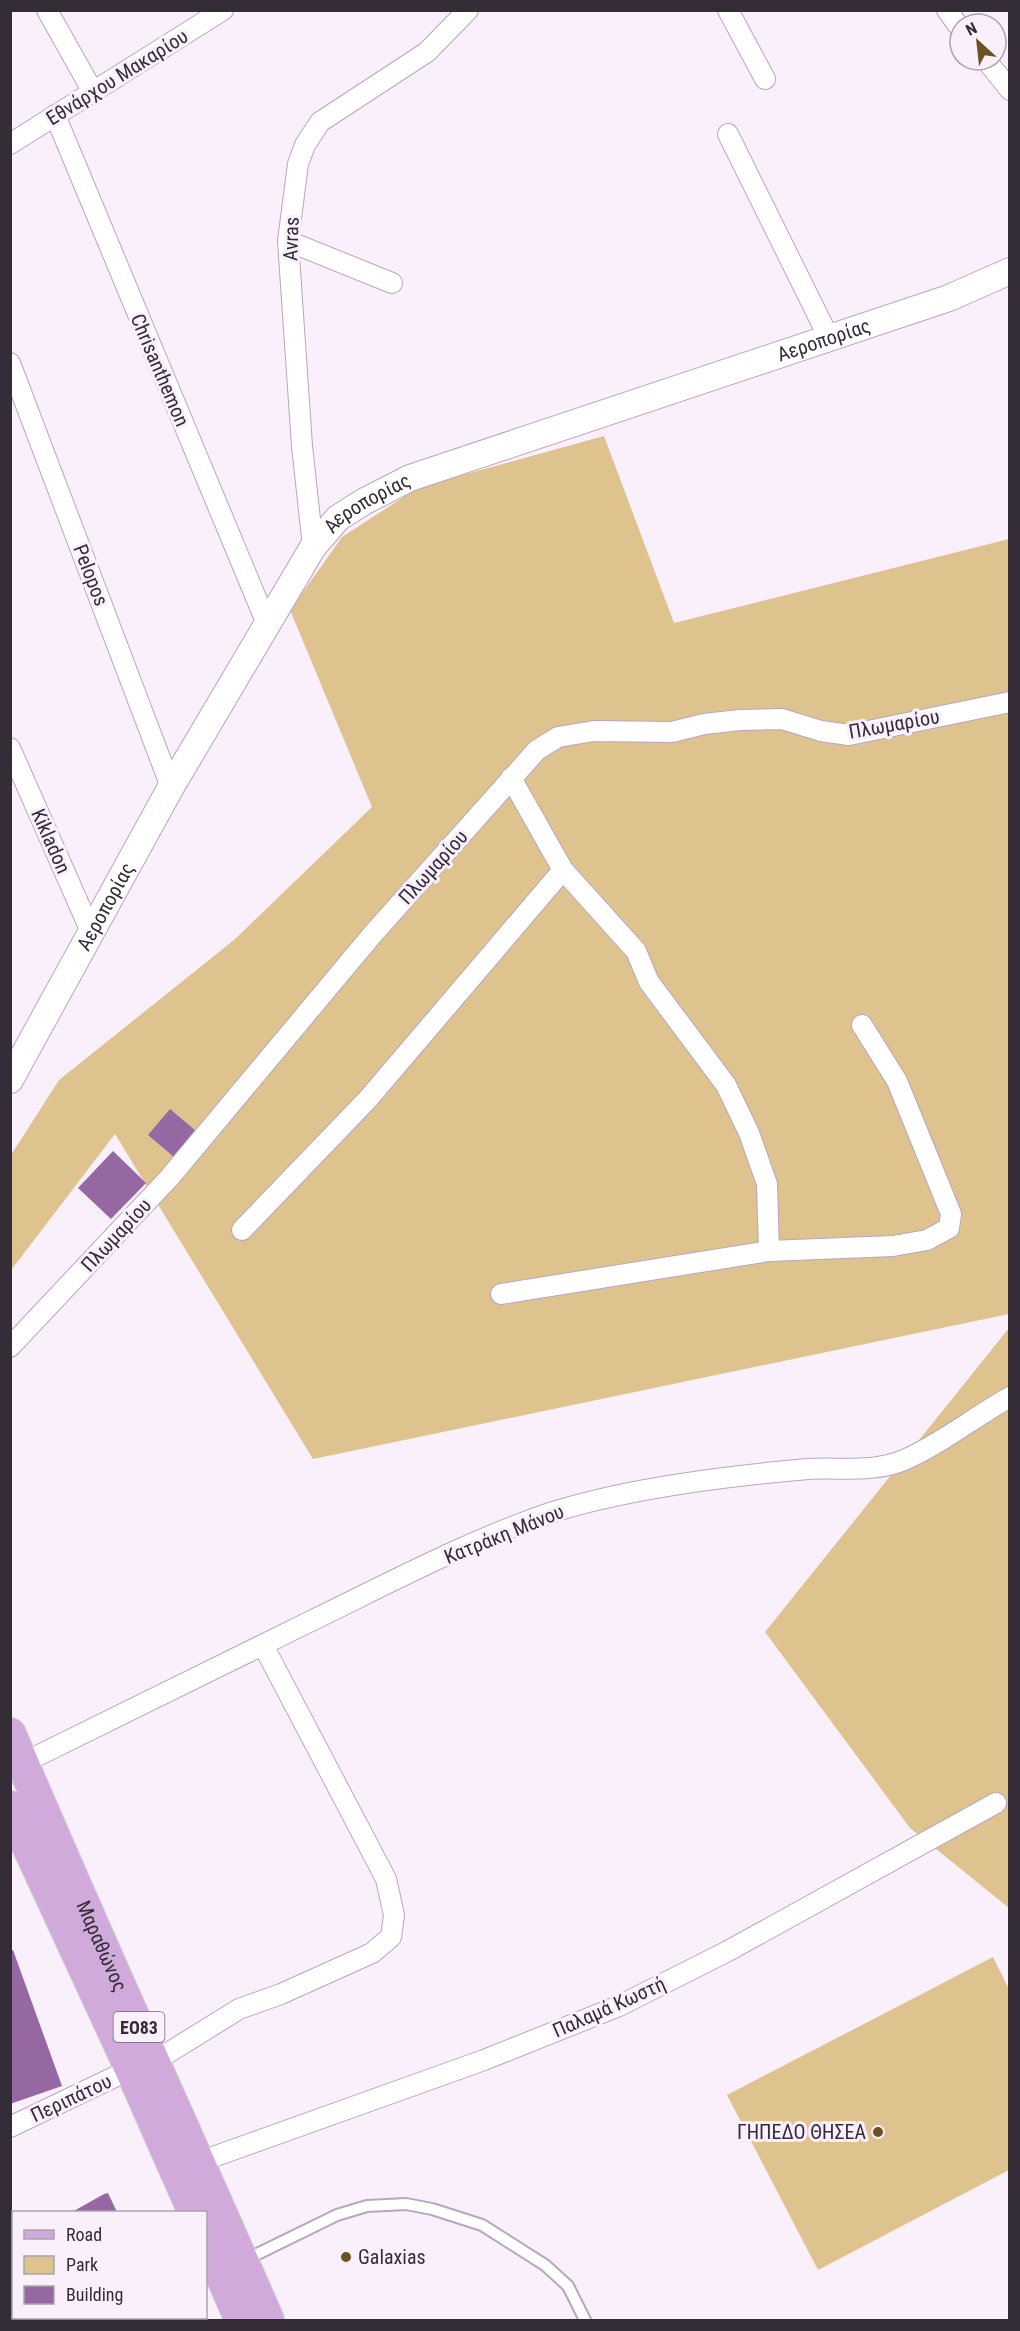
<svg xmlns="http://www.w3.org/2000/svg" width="1020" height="2331" font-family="'Roboto Condensed',sans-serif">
	<rect width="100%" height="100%" fill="#f9f0fc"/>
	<path fill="#dfc38f" d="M604,436L674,623L1009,539V1314L313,1459L115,1134L12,1269L11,1275V1155L59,1080L234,940L372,807L290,610L342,537L419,487Z
		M1009,1328V1908L910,1828L765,1632Z
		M993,1957L1009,1989V2170L818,2270L727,2095Z"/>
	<path fill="#9668a3" d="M170,1109L196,1131L174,1157L148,1135Z
		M113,1151L146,1183L111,1219L78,1188Z
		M13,1950L62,2086L10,2104V1951Z
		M108,2193L117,2212H72L104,2194Z"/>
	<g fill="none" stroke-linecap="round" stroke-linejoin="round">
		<g stroke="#baa5c0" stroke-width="14">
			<path id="service" d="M245,2260L337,2215L367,2206L406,2204L432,2209L482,2225L545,2265L568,2286L585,2320"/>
		</g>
		<g stroke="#baa5c0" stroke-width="22">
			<path id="minor" d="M47,10L93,92
				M728,10L765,79
				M947,10L960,28
				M986,60L1010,90
				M55,115L267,624
				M728,134L829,338
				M10,144L223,10
				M288,241L392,283
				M10,363L171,787
				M313,547L302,446L288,241L298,164L305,145L320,122L427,52L468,10
				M10,748L92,934
				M511,778L563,870L636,951L649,982L726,1085L749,1133L767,1184L769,1251
				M242,1230L368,1099L563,870
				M501,1294L769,1251L893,1246L927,1240L949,1228L951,1214L897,1081L862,1025
				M10,1347L170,1177L372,935L537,750L558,737L594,731L672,732L704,724L740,720L782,719L821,731L849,735L1010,702
				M23,1763C119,1716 215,1669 311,1621C389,1583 468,1541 550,1513C627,1488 727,1476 808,1469C841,1467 873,1473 904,1460C941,1444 974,1417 1010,1397
				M155,2061L239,2009L281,1994L372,1953L391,1937L394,1915L386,1879L263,1645
				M10,2127L131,2069
				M199,2162L484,2060L619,2006L728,1951L996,1803"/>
		</g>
		<g stroke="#baa5c0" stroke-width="28">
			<g id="tertiary">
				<path id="s1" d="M10,1080L171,787L313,547L338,518L365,501L410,478L949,298L1010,271"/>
			</g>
		</g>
		<g stroke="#d2d1d3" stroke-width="34">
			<g id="primary">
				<path id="s2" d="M10,1734C93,1931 183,2125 268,2320"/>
				<path d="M10,1807L131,2069L194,2212"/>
				<path d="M206,2240L241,2320"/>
			</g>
		</g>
		<use href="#service" stroke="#fff" stroke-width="10"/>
		<use href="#minor" stroke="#fff" stroke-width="20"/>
		<use href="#tertiary" stroke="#fff" stroke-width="26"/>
		<use href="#primary" stroke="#d0aadb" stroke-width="32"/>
	</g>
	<g fill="#6a5222" stroke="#f9f0fc" stroke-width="2">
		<circle cx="878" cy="2132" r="6"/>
		<circle cx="346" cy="2257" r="6"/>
	</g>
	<g text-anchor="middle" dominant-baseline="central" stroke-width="6" stroke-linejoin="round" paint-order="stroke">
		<rect fill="#f9f0fc" stroke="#6f6772" stroke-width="1.5" x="113.5" y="2012" width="51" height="30" rx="4.5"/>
		<g font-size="18" font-weight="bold" fill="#342c37">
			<text x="139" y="2027">ΕΟ83</text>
		</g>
		<g font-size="20" fill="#342c37" stroke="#f9f0fc">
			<text transform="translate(117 77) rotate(-32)">Εθνάρχου Μακαρίου</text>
			<text transform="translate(291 239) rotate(-88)">Avras</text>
			<text stroke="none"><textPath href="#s1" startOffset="1170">Αεροπορίας</textPath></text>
			<text transform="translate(160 370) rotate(67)">Chrisanthemon</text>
			<text stroke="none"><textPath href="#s1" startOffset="684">Αεροπορίας</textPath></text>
			<text transform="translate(91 575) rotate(69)">Pelopos</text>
			<text transform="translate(894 724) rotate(-10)">Πλωμαρίου</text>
			<text transform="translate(51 841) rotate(66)">Kikladon</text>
			<text transform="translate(433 867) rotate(-48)">Πλωμαρίου</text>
			<text stroke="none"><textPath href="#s1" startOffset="198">Αεροπορίας</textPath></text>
			<text transform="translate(116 1235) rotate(-47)">Πλωμαρίου</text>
			<text transform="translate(504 1534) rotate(-22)">Κατράκη Μάνου</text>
			<text stroke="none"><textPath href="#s2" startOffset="231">Μαραθώνος</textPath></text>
			<text transform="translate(609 2007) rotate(-24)">Παλαμά Κωστή</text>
			<text transform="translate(71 2098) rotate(-25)">Περιπάτου</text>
		</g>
		<g font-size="20" fill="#342c37" stroke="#f9f0fc" text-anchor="end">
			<text x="866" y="2132">ΓΗΠΕΔΟ ΘΗΣΕΑ</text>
			<text x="358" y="2257" text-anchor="start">Galaxias</text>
		</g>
	</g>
	<rect width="1020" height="2331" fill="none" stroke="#342c37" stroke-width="24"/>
	<rect x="12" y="2211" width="195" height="108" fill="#f9f0fc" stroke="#aaa2ad" stroke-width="1.5"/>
	<rect x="24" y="2230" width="30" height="9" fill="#d0aadb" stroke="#aaa2ad" stroke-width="1.5"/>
	<text x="66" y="2241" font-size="18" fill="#342c37">Road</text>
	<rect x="24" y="2256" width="30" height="18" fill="#dfc38f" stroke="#aaa2ad" stroke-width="1.5"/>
	<text x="66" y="2271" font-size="18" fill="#342c37">Park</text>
	<rect x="24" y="2286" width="30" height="18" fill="#9668a3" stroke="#aaa2ad" stroke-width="1.5"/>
	<text x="66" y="2301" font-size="18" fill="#342c37">Building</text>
	<g transform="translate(978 42) rotate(333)"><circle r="28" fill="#f9f0fc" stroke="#aaa2ad" stroke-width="1.5"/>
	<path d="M0-4.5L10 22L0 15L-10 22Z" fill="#6a5222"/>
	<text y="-9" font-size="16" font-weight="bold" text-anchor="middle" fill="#342c37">N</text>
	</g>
</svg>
